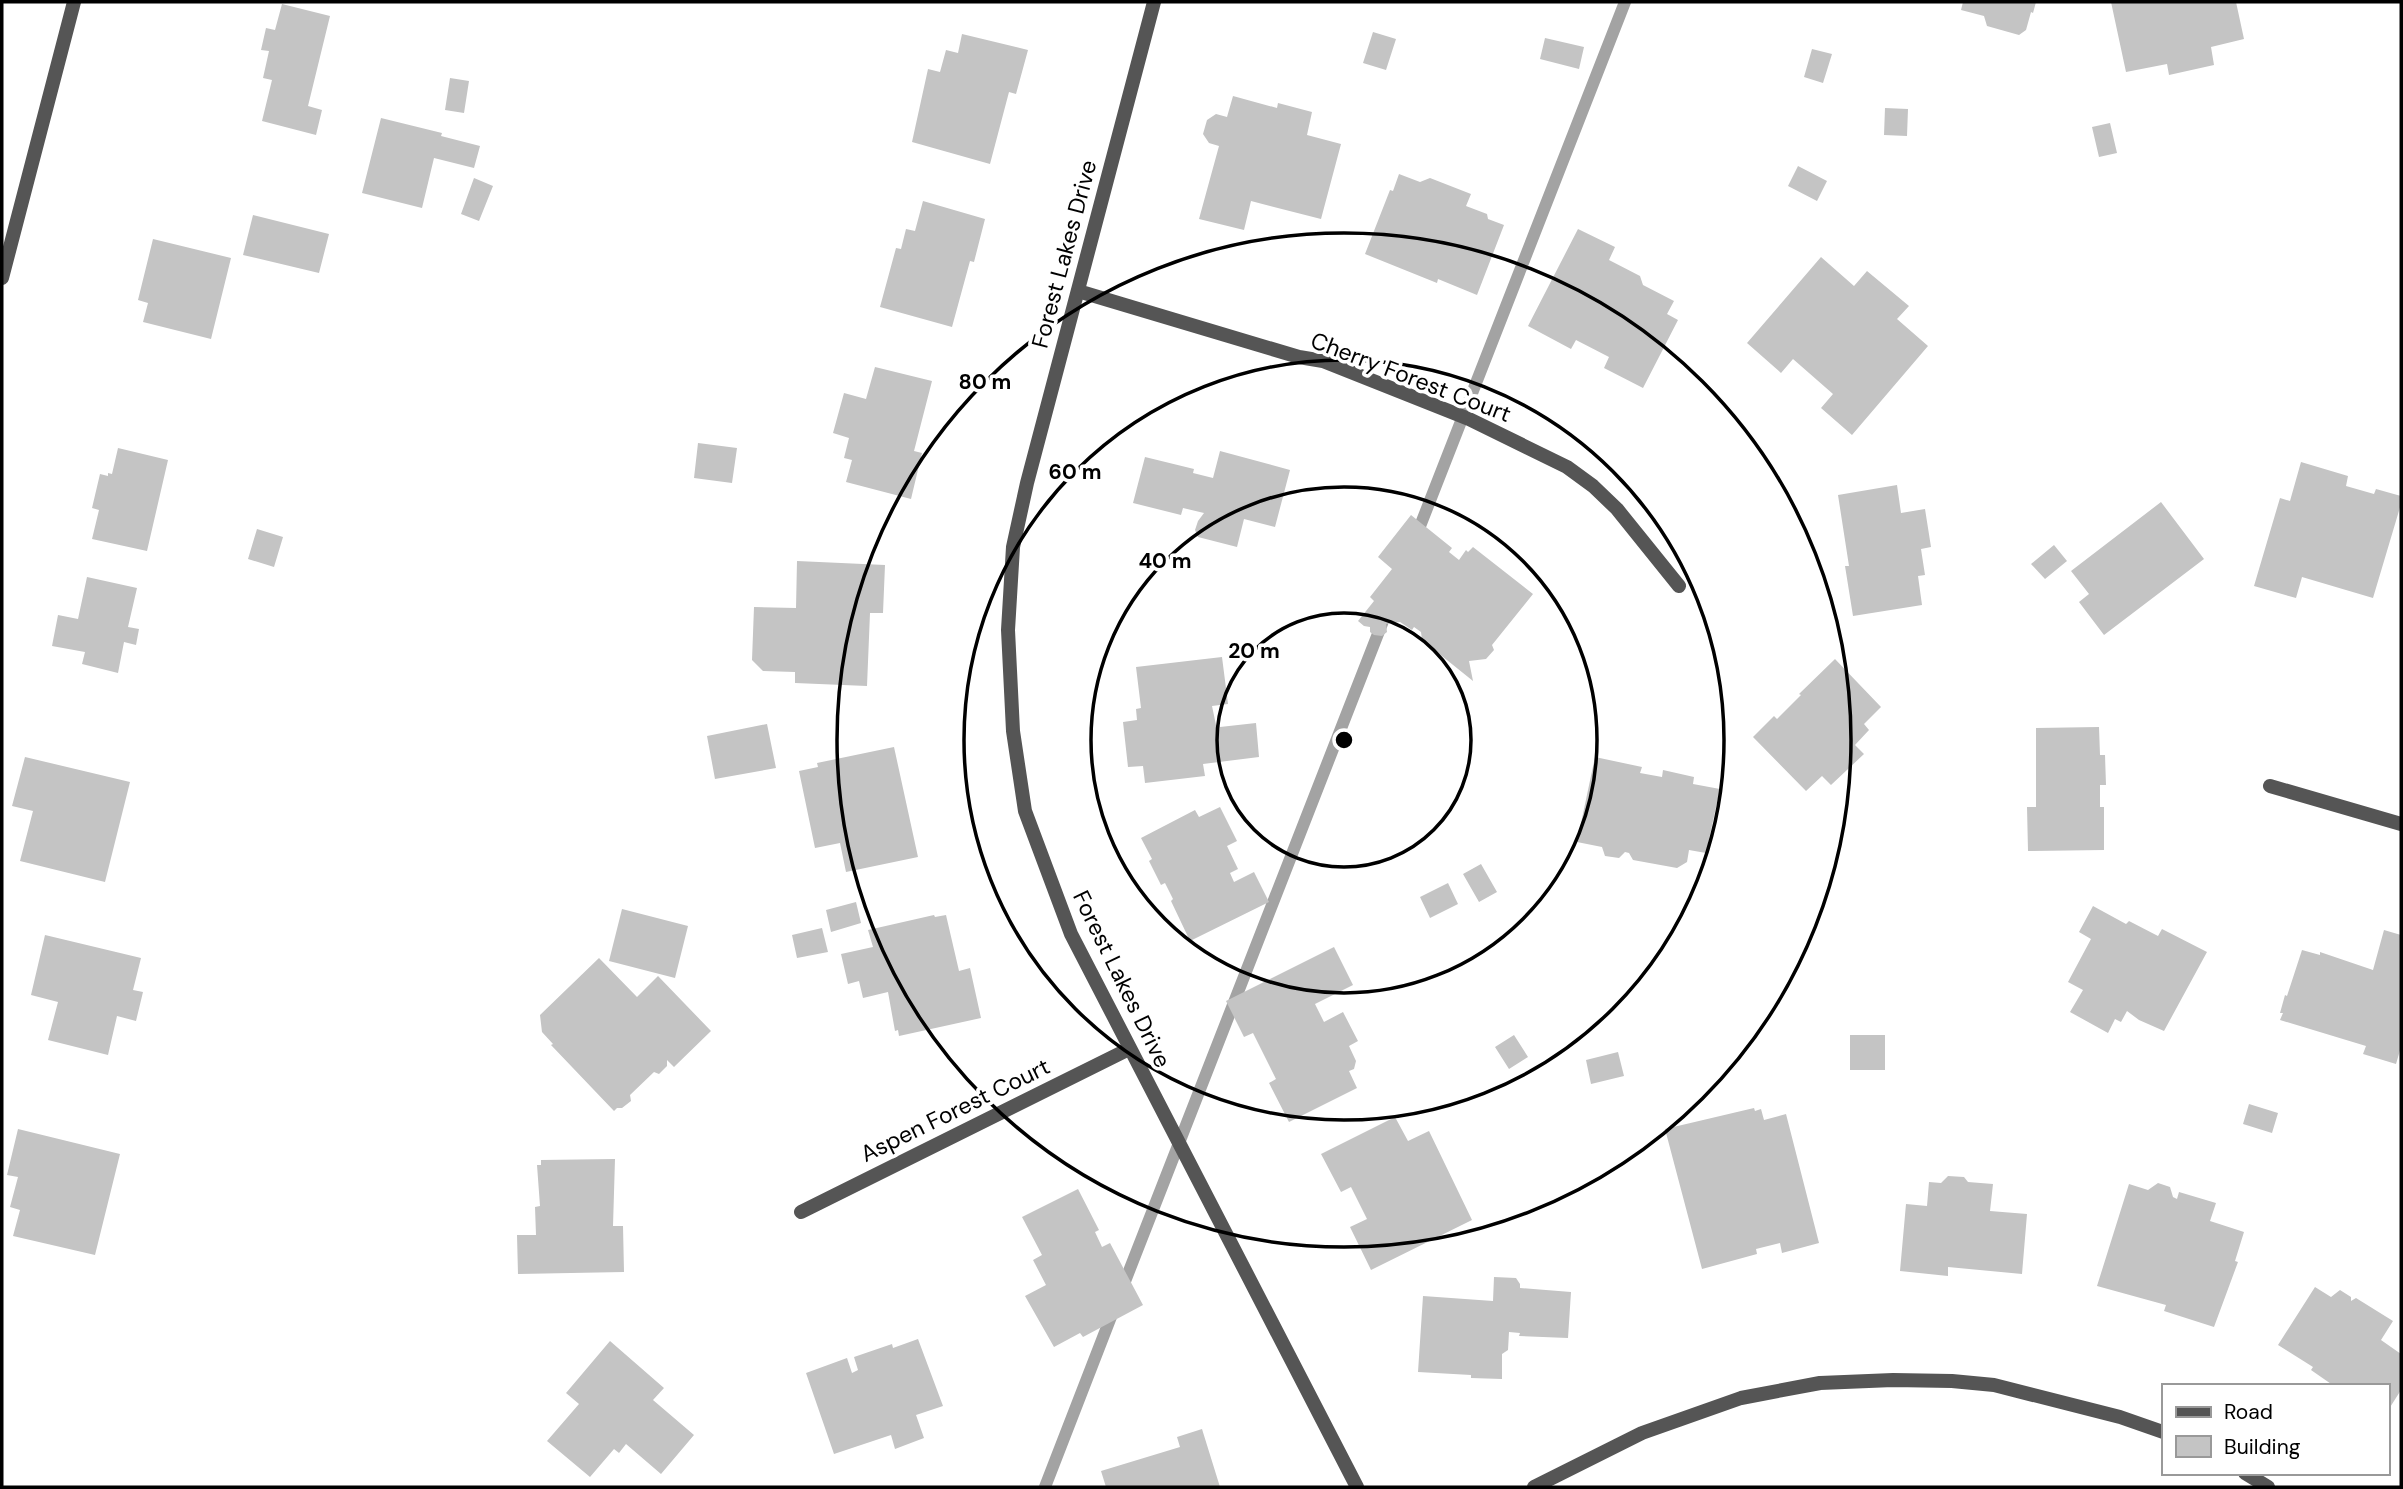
<svg xmlns="http://www.w3.org/2000/svg" width="2403" height="1489" font-family="'DM Sans',sans-serif">
	<rect width="100%" height="100%" fill="#fff"/>
	<g fill="none" stroke-linecap="round" stroke-linejoin="round">
		<path stroke="#a3a3a3" stroke-width="12" d="M1415,539L1625,2
			M1122,1289L1383,621
			M1045,1487L1114,1309"/>
	</g>
	<path fill="#c4c4c4" d="M1963,2H2036L2033,13L2031,12L2026,30L2019,35L1987,26L1984,16L1961,10Z
		M2111,2H2236L2244,39L2211,47L2214,65L2169,75L2167,64L2126,72Z
		M282,4L330,16L308,106L322,110L316,135L262,121L272,80L263,78L269,51L261,50L266,28L275,30Z
		M1373,32L1396,39L1386,70L1363,63Z
		M962,34L1028,50L1016,94L1009,92L990,164L912,142L928,69L940,72L946,50L958,53Z
		M1545,38L1584,47L1579,69L1540,59Z
		M1812,49L1832,54L1823,83L1804,77Z
		M450,78L469,81L464,113L445,110Z
		M1233,96L1277,108L1278,103L1312,112L1307,135L1341,144L1321,219L1251,201L1244,230L1199,219L1219,146L1209,143L1203,134L1207,120L1216,114L1227,117Z
		M1885,108L1908,109L1907,136L1884,135Z
		M381,118L442,133L441,136L480,146L474,168L434,158L422,208L362,193Z
		M2110,123L2117,153L2099,157L2092,127Z
		M1798,166L1827,181L1817,201L1788,186Z
		M1399,174L1420,182L1430,178L1471,194L1466,206L1487,214L1488,219L1504,225L1477,295L1438,279L1437,283L1365,254L1390,190L1393,191Z
		M474,178L493,186L479,221L461,214Z
		M923,201L985,219L974,262L970,261L952,327L880,307L896,248L901,249L906,229L915,231Z
		M253,215L329,234L319,273L243,255Z
		M1578,229L1615,247L1609,260L1640,276L1643,285L1674,301L1667,314L1678,320L1643,388L1604,368L1609,357L1576,340L1571,349L1528,326Z
		M153,239L231,258L211,339L143,322L148,303L138,300Z
		M1821,257L1854,286L1867,271L1909,306L1897,319L1928,346L1852,435L1821,408L1833,394L1793,359L1781,373L1747,343Z
		M875,367L932,381L914,451L922,453L911,499L846,482L852,460L844,458L849,438L833,433L844,393L866,399Z
		M698,443L737,448L732,483L694,478Z
		M118,448L168,460L147,551L92,539L99,510L92,508L100,474L108,476V473L112,474Z
		M1220,451L1290,470L1275,527L1244,519L1237,547L1198,537L1195,530L1198,521L1204,513L1183,508L1181,515L1133,503L1145,457L1194,469L1193,473L1213,478Z
		M2301,462L2348,476L2346,486L2374,494L2376,489L2401,496V504L2373,598L2302,577L2296,598L2254,586L2280,498L2290,501Z
		M1897,485L1901,513L1925,509L1931,547L1921,549L1925,575L1918,576L1922,605L1853,616L1845,566H1849L1838,495Z
		M2161,502L2204,559L2104,635L2079,602L2089,594L2071,571Z
		M1411,515L1452,548L1449,552L1459,560L1466,550L1468,552L1473,547L1533,594L1492,645L1494,650L1486,659L1469,661L1473,681L1422,640L1421,632L1414,627L1412,630L1400,622L1386,624L1387,632L1382,636L1374,635L1370,632V627L1364,626L1358,621L1374,601L1370,597L1392,569L1378,557Z
		M257,529L283,537L274,567L248,559Z
		M2054,545L2067,561L2045,579L2031,564Z
		M797,561L885,565L883,613H870L867,686L795,683V672L763,671L752,660L754,607L796,608Z
		M87,577L137,588L128,627L139,629L136,645L124,642L118,673L82,664L85,652L52,646L58,615L78,619Z
		M1222,657L1228,704L1212,706L1216,725H1219L1220,727L1256,723L1259,757L1203,764L1205,776L1145,783L1143,766L1128,767L1123,722L1137,720L1136,709L1141,708L1136,667Z
		M1835,659L1881,707L1864,724L1869,730L1855,745L1864,754L1831,785L1822,776L1806,791L1753,737L1774,716L1777,719L1801,695L1799,694Z
		M767,724L776,768L715,779L707,736Z
		M2099,727L2100,755H2105L2106,785H2100V807H2104V850L2028,851L2027,807H2036V728Z
		M894,747L918,857L846,872L840,843L815,848L799,771L818,767L817,763Z
		M25,757L130,782L105,882L20,861L33,811L12,806Z
		M1595,757L1642,767L1640,773L1662,777L1663,770L1694,777L1693,784L1720,789L1706,853L1689,850L1687,862L1677,868L1633,860L1629,853L1625,852L1619,858L1605,856L1602,847L1577,842Z
		M1220,807L1237,841L1227,846L1238,869L1230,873L1234,882L1254,872L1269,902L1190,941L1171,901L1173,899L1165,883L1161,885L1149,861L1152,859L1141,838L1195,810L1199,817Z
		M1481,864L1497,892L1479,902L1463,874Z
		M1448,883L1458,904L1430,918L1420,897Z
		M856,902L861,923L831,932L826,910Z
		M2093,906L2126,924L2129,921L2158,936L2162,929L2207,952L2164,1031L2139,1020L2127,1011L2121,1022L2115,1019L2108,1033L2070,1012L2083,990L2068,982L2091,939L2079,932Z
		M622,909L688,926L675,978L609,961Z
		M934,915L935,917L946,915L959,971L970,968L981,1018L899,1036L898,1030L895,1031L888,992L863,998L859,981L848,984L841,954L873,947L868,930Z
		M822,928L828,952L797,958L792,935Z
		M2384,930L2401,935V1047L2396,1064L2363,1054L2366,1046L2280,1020L2283,1013H2280L2285,995L2287,996L2302,950L2320,955V952L2373,970Z
		M45,935L141,958L133,990L143,992L136,1021L117,1016L108,1055L48,1040L58,1002L31,995Z
		M1334,947L1353,985L1315,1004L1324,1022L1343,1012L1358,1041L1349,1046L1356,1061L1354,1069L1349,1071L1357,1088L1289,1122L1269,1083L1276,1079L1253,1033L1244,1037L1226,1001Z
		M599,958L637,997L658,976L711,1031L674,1067L667,1060V1066L659,1074L654,1072L630,1095L631,1101L622,1108H617L614,1111L551,1045L553,1044L542,1032L540,1015Z
		M1514,1035L1528,1057L1509,1069L1495,1047Z
		M1850,1035H1885V1070H1850Z
		M1618,1052L1624,1076L1591,1084L1586,1060Z
		M2249,1104L2278,1113L2272,1133L2243,1124Z
		M1754,1108L1755,1111L1761,1109L1764,1120L1786,1114L1819,1243L1782,1253L1780,1243L1756,1249L1757,1254L1702,1269L1665,1129Z
		M1395,1117L1408,1141L1429,1131L1472,1220L1371,1270L1350,1227L1367,1219L1351,1187L1341,1192L1321,1154Z
		M18,1129L120,1154L95,1255L13,1236L20,1210L10,1207L18,1177L7,1175Z
		M615,1159L613,1226H623L624,1272L518,1274L517,1235H536L535,1207L540,1206L537,1165H541V1160Z
		M1948,1176L1964,1177L1968,1182L1993,1184L1990,1211L2027,1214L2022,1274L1948,1267V1276L1900,1271L1906,1204L1927,1206L1929,1182L1941,1183Z
		M2158,1183L2170,1187L2173,1197L2177,1199L2179,1192L2216,1203L2210,1221L2244,1232L2235,1261L2238,1262L2214,1327L2164,1311L2166,1305L2097,1286L2129,1184L2148,1190Z
		M1078,1189L1099,1230L1095,1232L1102,1247L1110,1243L1143,1305L1083,1337L1080,1333L1054,1347L1025,1296L1046,1285L1033,1260L1042,1255L1022,1217Z
		M1494,1277L1516,1278L1520,1284V1288L1571,1292L1568,1338L1519,1336L1520,1333L1509,1332L1508,1350L1502,1354V1379L1471,1378V1375L1418,1372L1423,1296L1493,1301Z
		M2315,1287L2331,1297L2340,1290L2351,1297V1301L2356,1298L2393,1321L2381,1340L2401,1354V1390L2387,1412V1386H2334L2311,1370L2313,1367L2278,1345Z
		M918,1339L943,1406L916,1415L924,1438L895,1449L891,1435L834,1454L806,1373L847,1358L852,1373L858,1370L854,1357L892,1344L893,1348Z
		M610,1341L664,1388L653,1400L694,1435L661,1474L626,1444L619,1453L614,1449L590,1477L547,1441L579,1404L566,1393Z
		M1202,1429L1220,1487H1106L1101,1471L1180,1447L1177,1437Z"/>
	<g fill="none" stroke-linecap="round" stroke-linejoin="round">
		<path stroke="#555" stroke-width="14" d="M1154,2L1027,483L1013,547L1008,630L1013,731L1025,811L1071,934L1357,1487
			M2,278L74,2
			M1078,291L1299,357L1323,361L1469,419L1567,467L1593,486L1617,509L1679,586
			M2270,786L2401,824
			M801,1212L1129,1049
			M2245,1473L2268,1487
			M1534,1487L1642,1433L1741,1398L1820,1383L1893,1380L1952,1381L1994,1385L2120,1417L2163,1432"/>
	</g>
	<g fill="none" stroke="#000" stroke-width="3.5">
		<circle cx="1344" cy="740" r="127"/>
		<circle cx="1344" cy="740" r="253"/>
		<circle cx="1344" cy="740" r="380"/>
		<circle cx="1344" cy="740" r="507"/>
	</g>
	<g text-anchor="middle" dominant-baseline="central" stroke-width="7" stroke-linejoin="round" paint-order="stroke">
		<g font-size="23" fill="#000" stroke="#fff">
			<text transform="translate(1064 254) rotate(-75)">Forest Lakes Drive</text>
			<text transform="translate(1411 377) rotate(21)">Cherry Forest Court</text>
			<text transform="translate(1122 979) rotate(64)">Forest Lakes Drive</text>
			<text transform="translate(955 1110) rotate(-26)">Aspen Forest Court</text>
		</g>
	</g>
	<circle cx="1344" cy="740" r="10" fill="#000" stroke="#fff" stroke-width="3.5"/>
	<g font-size="21" text-anchor="middle" font-weight="bold" fill="#000" stroke="#fff" stroke-width="7" stroke-linejoin="round" paint-order="stroke">
		<text x="985" y="389">80 m</text>
		<text x="1075" y="479">60 m</text>
		<text x="1165" y="568">40 m</text>
		<text x="1254" y="658">20 m</text>
	</g>
	<rect width="2403" height="1489" fill="none" stroke="#000000" stroke-width="7"/>
	<rect x="2162" y="1384" width="228" height="91" fill="#ffffff" stroke="#999999" stroke-width="2"/>
	<rect x="2176" y="1407" width="35" height="10" fill="#555555" stroke="#999999" stroke-width="2"/>
	<text x="2224" y="1419" font-size="21" fill="#000000">Road</text>
	<rect x="2176" y="1436" width="35" height="21" fill="#c4c4c4" stroke="#999999" stroke-width="2"/>
	<text x="2224" y="1454" font-size="21" fill="#000000">Building</text>
</svg>
